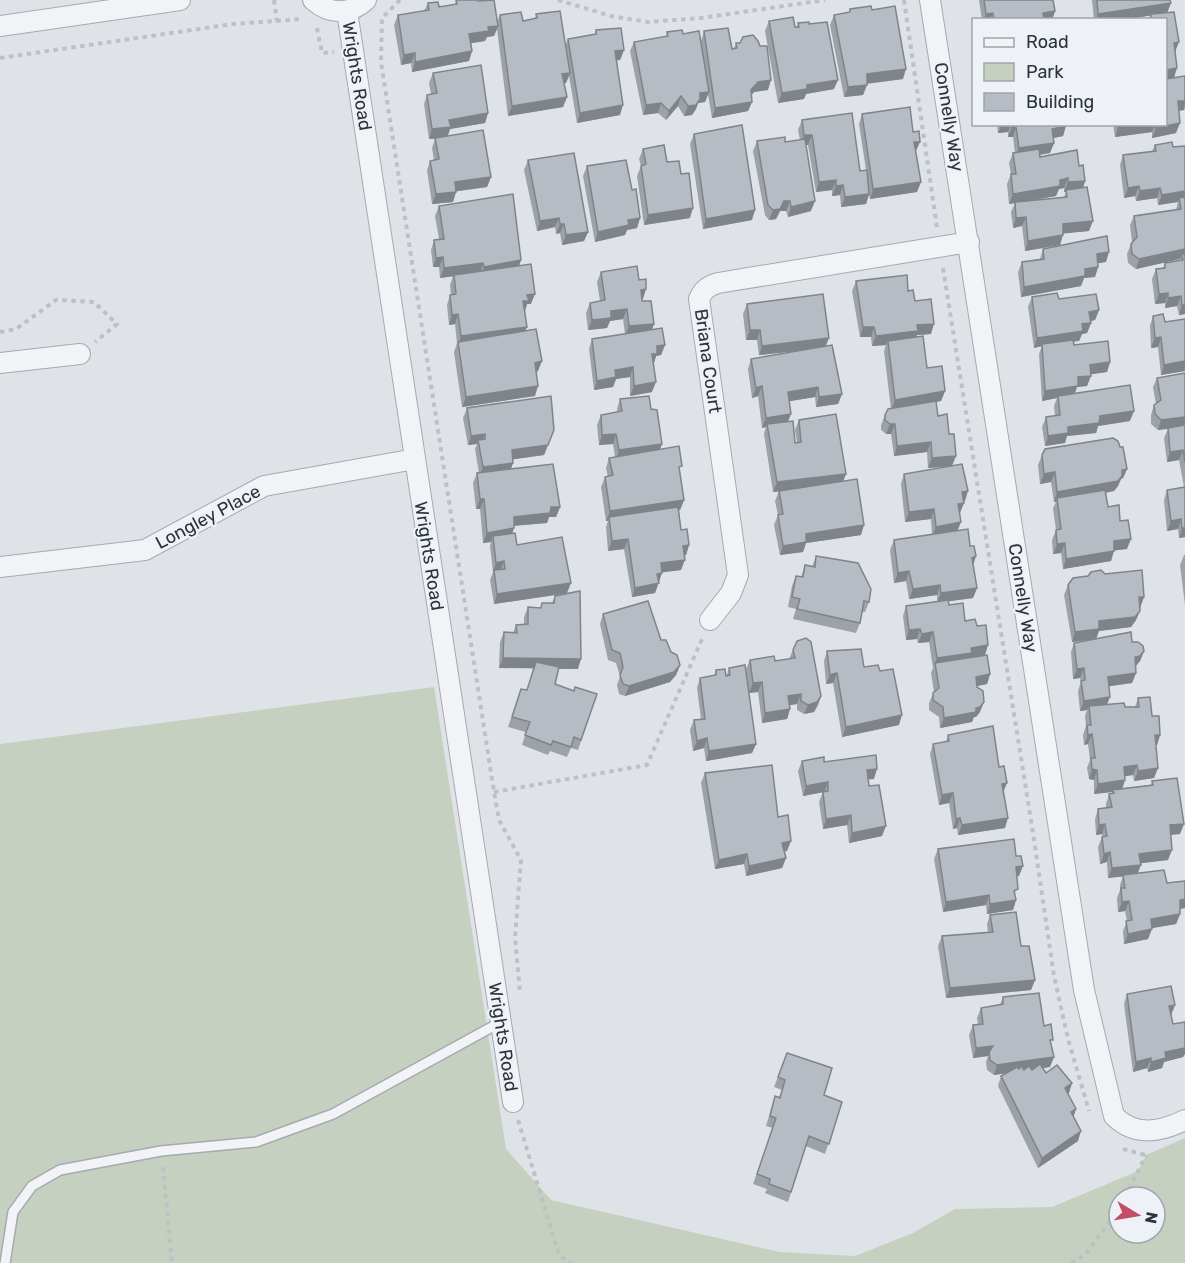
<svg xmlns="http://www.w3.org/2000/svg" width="1185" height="1263" font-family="Rubik,sans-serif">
	<rect width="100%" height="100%" fill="#dfe3e7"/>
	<path fill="#c6d0c0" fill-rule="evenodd" d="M434,687L506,1149L551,1200L779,1252L855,1256L913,1233L955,1209L1052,1207L1138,1171L1146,1155L1185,1138V1263H0V744ZM1119,1197H1155V1233H1119Z"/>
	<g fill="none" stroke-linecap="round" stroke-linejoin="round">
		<g stroke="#a5aab1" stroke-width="12">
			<path id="lane" d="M5,1263L13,1212L32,1186L60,1170L161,1151L256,1142L333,1114L501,1022"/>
		</g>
		<g stroke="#a5aab1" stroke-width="22">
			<path id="street" d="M313,0C330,15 350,15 366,0
				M930,0L1084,990L1114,1116C1135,1137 1161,1132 1185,1120
				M347,11L513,1102
				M0,26L180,0
				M0,363L80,354
				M0,567L145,550L264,486L415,459
				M710,620L731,593L738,575L699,299C703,290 708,286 718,283L969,242"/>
		</g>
		<path stroke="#bdc1c6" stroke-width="4" stroke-dasharray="4.5 4.5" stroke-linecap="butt" d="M274,0L277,21
			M400,0L382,18L381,62L494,792L499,820L521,860L515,937L520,993
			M558,0L611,16L648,22L701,18L825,0
			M904,0L937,228
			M317,28L322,53L334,52
			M0,58L233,24L303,19
			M943,268L1033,833L1054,976L1068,1039L1089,1111
			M0,332L16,329L56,300L94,302L117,324L95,342
			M494,792L647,765L702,639
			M518,1120L559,1255L571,1263
			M1123,1149L1145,1155
			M163,1167L172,1263
			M1125,1197L1146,1155
			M1071,1263L1086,1254L1119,1208"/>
		<use href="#lane" stroke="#f1f3f6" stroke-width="9"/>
		<use href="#street" stroke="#f1f3f6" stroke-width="20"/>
	</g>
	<path fill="#9da2a8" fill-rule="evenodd" d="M456,0L497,22L500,15L523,21L535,19L536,14L565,46L568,39L595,34L596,30L624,50L620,60H617L620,115L577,123L569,76L566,83L564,84L567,97L563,107L508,116L497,29L494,36L487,37L485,41L471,43L472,51L469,61L412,72L411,63L401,65L394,25L398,15L424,11L428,3L439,7L455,4Z
		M979,0H1053L1055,11L1052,20H982Z
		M1092,0H1170L1171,3L1167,12L1175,52L1174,78L1166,20H1149L1150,15L1123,20H1094Z
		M850,9L872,10L903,79L867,84L863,95L844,97L830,25L834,15L849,12Z
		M769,21L795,27H797L798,23L809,24L834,89L806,94L804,99L778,103L765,31Z
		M704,31L732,49L734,48L736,43L768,90L754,92L751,95L752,102L748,111L712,118L708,94L705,102L698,103L696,109L692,115L684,116L678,106L666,120L658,113L643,115L630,51L634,42L666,37L667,32L683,34L701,41Z
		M433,73L488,113L485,123L450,129L448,136L491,177L487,187L456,191L453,202L432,204L427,170L430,161L434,160L432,148L435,139H429L424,104L427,95L431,94L429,83Z
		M1185,76V108L1184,110L1179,111L1176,133L1152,138V132L1115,137L1113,124H1166Z
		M862,114L913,132L916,151L917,192L870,199L869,195L866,204L841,207L840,195L832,196V190L816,192L808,145H806L811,211L788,217L786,211H780L776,219L769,220L765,215L753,151L757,141L785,142L800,140L798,130L802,120L860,171L866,170L859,124Z
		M997,124H1066L1063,136L1053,138L1054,143L1050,153L1040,155V157L1079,166L1085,181L1083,188L1089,231L1063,233L1060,245L1025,251L1022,226L1013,228L1011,212L1015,203L1009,204L1007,184L1011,174L1009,163L1013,153H1015L1013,137H1008V132L998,133ZM1064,188V192H1066L1064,197L1029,201L1056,196L1059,189Z
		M694,134L752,220L703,229L690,144Z
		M1155,145L1173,147L1185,146V314L1179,315L1177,306L1165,308V303L1155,304L1152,279L1156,269L1163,268L1165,263L1179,261L1180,259L1136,269L1128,263L1127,254L1131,244L1132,242L1130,225L1134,216L1176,210L1178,202L1158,205L1157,198L1136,201L1135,196L1124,198L1120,165L1123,155L1152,151Z
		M643,149L667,162L681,174L690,218L644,225L637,176L641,166L639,159Z
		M528,160L588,232L584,241L562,245L560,233L556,234L555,227L537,231L524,170Z
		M587,166L632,190L640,218L637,228L627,230L625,235L595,242L583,176Z
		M439,206L521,260L519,265L531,304H527L525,311L526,330L538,371L536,372L535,396L462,407L454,352L457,343L455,324L449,325L447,305L450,295H451L450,285L453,276L440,278L439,267H433L431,250L434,240L439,239L435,216Z
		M1043,249L1106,262L1098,263V267L1095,277L1084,278L1081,286L1021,297L1018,272L1022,262L1040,259Z
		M601,272L639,280L646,289L642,299V301L654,324L652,330L665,345L661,355L656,356L654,363L652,392L630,396V377L616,379L613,387L594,390L589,349L592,339L625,334L623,319L610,321L607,328L588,330L586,313L590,303L600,301L597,282Z
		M856,281L908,291L915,301L931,334L917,335L916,337L927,368L945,391L941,401L936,402L938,416L949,434L952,466L965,501L963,502L964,503L959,513L958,531L970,546L977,588L973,598L948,601L949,605L965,621L977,626L990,674L987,684L977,686L980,712L976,717H974L972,722L940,728L939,717L929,710V703L934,692L931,673L933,668L929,642L918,643L917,639L906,640L903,616L906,606L937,601V595L909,599L906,581L894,583L890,550L894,540L932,534L931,519L905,522L901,484L904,474L952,466L928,468L927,452L894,456L891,434H886L881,430V425L885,415L891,409L884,351L886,345L872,346L871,337H860L852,291Z
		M1032,297L1059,299L1099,310L1095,320L1090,321L1091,323L1087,333L1082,334L1079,341H1073L1074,345L1110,362L1107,372L1091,374L1087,386L1077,387L1075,393L1130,421L1098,426L1096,433L1067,436L1065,443L1045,446L1042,427L1046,417L1055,416L1054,406L1057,398L1042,401L1039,354L1042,346L1034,348L1028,307Z
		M747,304L826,346L842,394L838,404L816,407L815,397L789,401L788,422L795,443L797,442L795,430L799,420L846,474L843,481L861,535L806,543L803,552L780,555L774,525L778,515L775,501L779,491L773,492L764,434L766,427L762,428L758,396L752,398L748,369L751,359L802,350L759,355L757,340H746L743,314Z
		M1153,316L1165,322L1185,319V371L1161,375L1158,347L1151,348L1150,326Z
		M1185,373V537L1179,538L1178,529L1167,531L1164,500L1167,490L1184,487L1179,460L1167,462L1164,438L1168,429L1158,430L1151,424V415L1154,405L1156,404L1153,387L1157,378Z
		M620,399L651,409L662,444L660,449L680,472L684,500L680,510H679L681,530L689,545L686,555L684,556L681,570L662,572L655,593L632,597L624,549L608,551L606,527L608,521H606L601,487L605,477H608L606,468L609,458L615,457L613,444L599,445L597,425L601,415L617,412V409Z
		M467,408L554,430L544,455L513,459V463L511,469L560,507L556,517H549L547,523L514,526L512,533L517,545L567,593L578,669H559L555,684L574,691L597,694L578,750L571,748L567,757L550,751L548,755L522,745L526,732L508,727L521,689L527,690L534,668H499L500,642L504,632L513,633L516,625L524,624V617L528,607L540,608L542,603H552L555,596L563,594L494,604L490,580L493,572L490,546L491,542L483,543L480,509H476L473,483L477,473H479L475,449L477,444L468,445L463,418Z
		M1120,447L1127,469L1123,478L1121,479L1118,486L1114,491L1106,493L1108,507L1120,521L1127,549L1114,550L1111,561L1063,569L1061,553L1053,554L1052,540L1056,530L1053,508L1056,502H1054L1051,482L1040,484L1038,465L1042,455Z
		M1184,555H1185V605L1180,565Z
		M816,556L869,602L865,612H862L860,623L856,633L793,619L796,609L788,607L792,586L796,576L801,577L805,565L812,567Z
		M1105,574L1144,597L1136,620L1131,627L1099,631L1096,639L1072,642L1064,595L1068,585Z
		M603,614L661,640L671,652L680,665L676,675L670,682L625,696L619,694L617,685L620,676L616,663L608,660L600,624Z
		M1132,642L1144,651L1140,661L1135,666L1136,673L1132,683L1109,686L1107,704L1125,707H1135L1138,698L1152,716L1160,735L1157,745H1155L1158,768L1154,778L1134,781L1133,775L1125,776L1122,788L1151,785L1152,781L1180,834L1171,835L1168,860L1140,863L1137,873L1167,883L1180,909V914L1176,924L1152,928L1148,939L1124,944L1123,931L1127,921L1125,911L1118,912L1117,898L1120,890V885L1123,876L1108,878L1107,862L1100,864L1098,847L1102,837V834L1096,835L1095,819L1098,809L1106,808V804L1109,794H1111L1112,792L1094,794V780L1089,779L1087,768L1090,760L1088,744L1084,745L1083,735L1086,726L1085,716L1087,710L1080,711L1078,691L1081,682L1080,678L1073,679L1071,652L1074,643Z
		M793,650L821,696L818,706L814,712L804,714L797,710V704L790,705V709L787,719L762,723L758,692L749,693L746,669L750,660L775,661L789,659Z
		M827,651L864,667L899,725L842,737L833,683L826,684L824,661Z
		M729,668L756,744L752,753L706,761L704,748L693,751L690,730L694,720L701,719L697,688L700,678L714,676L716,670L727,675Z
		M948,735L1004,792L1005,828L958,835L957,828L953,829L949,803L939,805L930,754L933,744L946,742Z
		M802,761L824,762L874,779H868L869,786L882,836L849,843L847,825L823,829L819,802L823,792L803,796L798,771Z
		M705,773L778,817L787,851H784L786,858L782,868L746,876L744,864L715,869L701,783Z
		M938,849L1019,876H1016L1015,896L1016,900L1013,910L987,914L986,905L943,912L934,859Z
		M990,915L1021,946L1035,980L1031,990L946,998L938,946L942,936L988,933L987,924Z
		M1127,994L1175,1005L1171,1015L1173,1024L1184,1054L1183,1057L1164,1062L1162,1068L1148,1072L1147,1068L1133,1072L1124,1004Z
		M1003,997L1044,1026L1051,1046L1050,1067L1042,1068L1046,1073L1072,1083L1068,1094L1076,1109L1073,1117L1078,1141L1038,1168L998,1086L1001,1076L1007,1073L994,1075L987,1070L986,1062L988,1056L973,1058L969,1035L973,1025H978L977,1018L981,1008L1000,1005Z
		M787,1053L824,1095L842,1102L825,1154L806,1146L788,1202L765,1193L767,1189L753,1184L773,1128L766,1126L775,1096L779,1097L782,1090L774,1087Z"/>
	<path fill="#7f8488" d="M1171,3L1167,13L1123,20H1096L1098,14Z
		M1055,11L1052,20H1041L1043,13Z
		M993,13L990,20H984L986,14Z
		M498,26L494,36L487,37L485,41L466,44L469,34L488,27Z
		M1179,42L1175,52L1174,43Z
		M624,50L620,60L612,61L615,51Z
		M472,51L469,61L412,72L415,62Z
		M415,53L411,63L401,65L404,55Z
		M1177,68L1174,78L1166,79V70Z
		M906,69L903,79L863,84L867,74Z
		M570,73L566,83L559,84L562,74Z
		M771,80L768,90L754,92L748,100L751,90L758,82Z
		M838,80L834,89L806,94L804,99L778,103L782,93L807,85Z
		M867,85L863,95L844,97L848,87Z
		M709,92L705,102L698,103L696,109L692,115L684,116L688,106L700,93Z
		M681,96L678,106L666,120L669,111Z
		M567,97L563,107L508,116L512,106Z
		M1178,101H1185L1184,110L1175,111Z
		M752,102L748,111L712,118L715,108Z
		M661,103L658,113L643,115L646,105Z
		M623,105L620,115L577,123L580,113Z
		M488,113L485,123L450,129L447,137L429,139L432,129L449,120Z
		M1180,123L1176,133L1152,138L1156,128Z
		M1002,124H1011L1008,132L998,133Z
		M1139,124H1155L1152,132L1115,137L1118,127Z
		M1066,126L1063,136L1049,139L1052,129Z
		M1012,127H1016L1013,137H1008Z
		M804,135H812L808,145H801Z
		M914,142H920L916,151Z
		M1054,143L1050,153L1015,158L1019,148Z
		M491,177L487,187L452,192L455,182Z
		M1068,178L1064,188L1059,189L1056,196L1009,204L1013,194Z
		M836,180L832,190L816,192L819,182Z
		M1085,181L1082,191L1066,190V192H1064L1068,182Z
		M921,182L917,192L870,199L873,189Z
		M843,185L840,195L832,196L836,186Z
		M1139,186L1135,196L1124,198L1128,188Z
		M1160,188L1157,198L1136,201L1140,191Z
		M1185,191V200L1179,198L1178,202L1158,205L1162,195Z
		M456,192L453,202L432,204L436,194Z
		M869,194L866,204L841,207L845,197Z
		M784,201H790L786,211H780L776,219L769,220L773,210Z
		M815,201L811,211L788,217L791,207Z
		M693,208L690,218L644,225L648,215Z
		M755,210L752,220L703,229L706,219Z
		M1026,217L1022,226L1013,228L1016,218Z
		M559,218L555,227L537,231L540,221Z
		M640,218L637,228L627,230L625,235L595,242L598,232L628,220Z
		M1093,221L1089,231L1059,234L1063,224Z
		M560,224H564L560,233L556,234Z
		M588,232L584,241L562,245L566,235Z
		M1063,235L1060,245L1025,251L1028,241Z
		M1185,249V258L1182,254L1180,259L1136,269L1139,259Z
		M1109,252L1106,262L1093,264L1097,254Z
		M443,257L439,267H433L436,258Z
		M521,260L518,270L480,277L484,267Z
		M483,263L480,273L440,278L444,268Z
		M1098,267L1095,277L1084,278L1081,286L1021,297L1024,287L1085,269Z
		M646,289L643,299L638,300L641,290Z
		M1168,293L1165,303L1155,304L1159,294Z
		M535,294L531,304H527L525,311L523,301L527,295Z
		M1181,296L1177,306L1165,308L1168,298Z
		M1182,305H1185V314L1179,315Z
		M627,309L623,319L610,321L607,328L588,330L592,320L611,311Z
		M1099,310L1095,320L1085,322L1089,312Z
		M458,314L455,324L449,325L452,315Z
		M1091,323L1087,333L1082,334L1079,341L1043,346L1042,344V346L1034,348L1037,338L1082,324Z
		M654,324L650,334L625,336L629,326Z
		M934,324L931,334L917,335L915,341H888L886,345L872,346L876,336L917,325Z
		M527,327L523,337L458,346L461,336Z
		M863,327H874L871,337H860Z
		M750,330H760L757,340H746Z
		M1161,337L1158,347L1151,348L1155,338Z
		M829,338L825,348L759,355L762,346Z
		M665,345L661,355L656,356L654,363L652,354L657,346Z
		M542,361L538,371L532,373L535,363Z
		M1185,361V371L1161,375L1164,365Z
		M1110,362L1107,372L1087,375L1090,365Z
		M633,367L630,377L616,379L613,387L594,390L597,381L615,370Z
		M1091,376L1087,386L1077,387L1074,395L1058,396L1057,398L1042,401L1045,391L1078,377Z
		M656,382L652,392L630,396L634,386Z
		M538,386L535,396L462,407L466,397Z
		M762,386L758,396L752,398L756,388Z
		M818,387L815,397L785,402L788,392Z
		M945,391L941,401L891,410L895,400Z
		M842,394L838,404L816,407L819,397Z
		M1134,411L1130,421L1098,426L1096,433L1067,436L1065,443L1045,446L1048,436L1068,427L1100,416Z
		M791,414L787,424H767L766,427L762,428L766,418Z
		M1185,417V426L1158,430L1161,420Z
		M890,424H895L891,434H886Z
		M485,434L481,444L478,440L477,444L468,445L471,436Z
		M616,434L613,444L599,445L602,435Z
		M931,442L927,452L894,456L897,446Z
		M662,444L658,454L616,460L619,450Z
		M548,445L544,455L509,460L512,450Z
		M1183,450L1179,460L1167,462L1170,452Z
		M956,456L952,466L928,468L932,458Z
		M513,463L509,473L479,477L483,467Z
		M1127,469L1123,478L1121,479L1118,486L1114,491L1057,501V498L1056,502H1054L1057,492Z
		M1055,472L1051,482L1040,484L1044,474Z
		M846,474L842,484L773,492L777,482Z
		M968,491L965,501L958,502L962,492Z
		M480,499H484L480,509H476Z
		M684,500L680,510L610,521L609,517L608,521H606L610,511Z
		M964,503L960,513L954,514L958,504Z
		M551,507H560L556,517H549L547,523L510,526L514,517Z
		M934,509L931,519L905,522L909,512Z
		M1181,519L1178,529L1167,531L1171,521Z
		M961,522L957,532L932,537L936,527Z
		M864,525L861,535L806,543L803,552L780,555L783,546L806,534Z
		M514,528L511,538L493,536L491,542L483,543L487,533Z
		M1182,528H1185V537L1179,538Z
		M628,539L624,549L608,551L612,541Z
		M1131,539L1127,549L1110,551L1114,541Z
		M1065,543L1061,553L1053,554L1057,544Z
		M689,545L686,555L679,556L683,546Z
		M1114,551L1111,561L1063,569L1066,559Z
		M976,556L973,566L972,558Z
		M685,560L681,570L658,573L661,563Z
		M504,561L500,571L494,570L493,572L496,563Z
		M909,571L906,581L894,583L898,573Z
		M662,573L655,593L632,597L635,588L657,574Z
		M571,583L567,593L494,604L497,594Z
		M940,585L937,595L909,599L913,589Z
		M977,588L973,598L937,603L941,593Z
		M1139,597H1144L1140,607Z
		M1140,611L1136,620L1131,627L1099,631L1096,639L1072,642L1075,632L1099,621Z
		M920,629L917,639L906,640L909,630Z
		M933,632L929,642L918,643L922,634Z
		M988,645L985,655L935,663L933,668L937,658L971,648Z
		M1144,651L1140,661L1136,666L1131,667L1135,657Z
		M503,658L581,659L578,669L499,668Z
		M680,665L676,675L670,682L625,696L629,686Z
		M1084,668L1080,678L1073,679L1077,669Z
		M837,673L833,683L826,684L830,675Z
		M1136,673L1132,683L1104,687L1108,677Z
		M990,674L987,684L972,687L976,677Z
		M762,682L758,692L749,693L753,683Z
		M801,694L797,704L785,706L788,696Z
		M821,696L814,712L804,714L808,705Z
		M1110,697L1106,707L1089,706L1087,710L1080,711L1084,701Z
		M984,702L980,712L976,717H974L972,722L940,728L944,718L976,708Z
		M790,709L787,719L762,723L765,713Z
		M902,715L899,725L842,737L846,727Z
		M1092,734L1088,744L1084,745L1088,735Z
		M1155,735H1160L1157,745H1151Z
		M707,738L704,748L693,751L697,741Z
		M756,744L752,753L706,761L709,751Z
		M1137,765L1133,775L1120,777L1124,767Z
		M1158,768L1154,778L1134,781L1138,771Z
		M877,769L874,779L863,780L867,770Z
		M1092,769L1097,770L1094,780L1089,779Z
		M1125,780L1122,790H1112V792L1094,794L1098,784Z
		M828,782L824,792L803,796L806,786Z
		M1007,783L1003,793L1002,784Z
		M953,793L949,803L939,805L942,795Z
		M851,815L847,825L823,829L826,819Z
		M960,818L957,828L953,829L956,819Z
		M1008,818L1005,828L958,835L962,825Z
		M1105,824L1102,834L1096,835L1099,825Z
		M1184,824L1180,834L1167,835L1170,825Z
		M886,826L882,836L849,843L852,833Z
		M791,841L787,851L779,853L782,843Z
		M1172,850L1168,860L1135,864L1139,854Z
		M1110,852L1107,862L1100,864L1104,854Z
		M747,854L744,864L715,869L719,860Z
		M786,858L782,868L746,876L749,866Z
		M1141,865L1137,875L1108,878L1112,868Z
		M1023,866L1019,876L1012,877L1016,867Z
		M989,895L986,905L943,912L946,902Z
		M1185,899V908L1176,910L1180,900Z
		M1016,900L1013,910L987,914L990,904Z
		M1129,901L1125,911L1118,912L1122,902Z
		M1180,914L1176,924L1147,929L1151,919Z
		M1152,929L1148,939L1124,944L1128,934Z
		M1035,980L1031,990L946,998L950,988Z
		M1175,1005L1171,1015L1169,1006Z
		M993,1046L988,1056L973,1058L976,1048Z
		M1185,1047V1054L1183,1057L1164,1062L1162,1068L1148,1072L1151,1062L1165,1052Z
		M1054,1057L1050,1067L994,1075L997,1065Z
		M1151,1058L1147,1068L1133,1072L1136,1062Z
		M1072,1083L1069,1093L1061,1098L1065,1088Z
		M1076,1109L1073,1118L1071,1112Z
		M1081,1131L1078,1141L1038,1168L1042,1158Z"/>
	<path fill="#b6bcc3" stroke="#7f8488" stroke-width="1.5" d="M456,0H477L478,1L494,0L498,26L488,27L489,31L469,34L472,51L415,62V53L404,55L398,15L429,10L428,3L438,2L439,7L457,4Z
		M984,0H1053L1055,11L1043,13L1044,20H994L993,13L986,14Z
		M1097,0H1170L1171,3L1098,14Z
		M871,6L872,10L895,6L906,69L867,74V85L848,87L834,15L850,12V9Z
		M560,11L570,73L562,74L567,97L512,106L500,15L521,12L523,21L537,18L536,14Z
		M1174,12L1179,42L1174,43L1177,68L1166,70V20H1151V14Z
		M793,17L795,27H799L798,23L809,22V24L827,22L838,80L807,85V89L782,93L769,21Z
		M621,28L624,50L615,51L623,105L580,113L568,39L596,34V30Z
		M728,28L732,49L737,48L736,43H740L743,37L753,35L758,41L760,46H767L771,80L758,82L751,90L752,102L715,108L704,31Z
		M682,30L683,34L699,31L709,92L700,93V99L696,105L688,106L681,96L669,111L661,103L646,105L634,42L668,36L667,32Z
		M481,65L488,113L449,120L451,127L432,129L427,95L437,93L433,73Z
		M1185,76V101H1178L1180,123L1156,128V124H1166V79Z
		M910,107L913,132L919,131L920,142H914L921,182L873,189L862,114Z
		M852,113L860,171L867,170L869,194L845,197L843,185L836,186V180L819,182L812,135H804L802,120Z
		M1012,124H1066V126L1052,129L1054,143L1019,148L1016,127H1012Z
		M1118,124H1139L1118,127Z
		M742,125L755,210L706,219L694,134Z
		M483,130L491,177L455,182L456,192L436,194L430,161L439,159L435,138Z
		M785,137V142L805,139L815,201L791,207L790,201H784L780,209L773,210L768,205L757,141Z
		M1172,142L1173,147L1185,146V191L1162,195L1160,188L1140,191L1139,186L1128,188L1123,155L1156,151L1155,145Z
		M664,145L667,162L679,161L681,174L689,173L693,208L648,215L641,166L646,164L643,149Z
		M1039,149L1040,157L1077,150L1079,166L1083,165L1085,181L1068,182V178L1060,180V186L1013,194L1011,174H1016L1013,153Z
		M574,153L588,232L566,235L564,224H560L559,218L540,221L528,160Z
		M626,160L632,190L636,189L640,218L628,220L629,225L598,232L587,166Z
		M1087,187L1093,221L1063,224V235L1028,241L1026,217L1016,218L1015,202L1067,197L1066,190Z
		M513,194L521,260L484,267L483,263L444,268L443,257L436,258L434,240L444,239L439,206Z
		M1185,197V249L1139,259L1132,254L1131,244L1137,237L1134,216L1181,209L1179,198Z
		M1107,236L1109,252L1097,254L1098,267L1085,269V276L1024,287L1022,262L1044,259L1043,249Z
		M1182,254H1185V305H1182L1181,296L1168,298V293L1159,294L1156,269L1165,268V263L1183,260Z
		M531,264L535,294L527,295L529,301H523L527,327L461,336L458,314L452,315L450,295L456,294L454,275Z
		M637,266L639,280L646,279V289L641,290L642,301H651L654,324L629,326L627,309L611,311V318L592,320L590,303L605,300L601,272Z
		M907,275L908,291L913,290L915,301L931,299L934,324L917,325L918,331L876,336L874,327H863L856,281Z
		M1057,293L1059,299L1096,294L1099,310L1089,312L1091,323L1082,324L1083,331L1037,338L1032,297Z
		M823,294L829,338L762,346L760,330H750L747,304Z
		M1163,314L1165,322L1185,319V361L1164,365L1161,337L1155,338L1153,316Z
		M662,328L665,345L657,346V354H652L656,382L634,386L633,367L615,370L616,377L597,381L592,339Z
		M536,329L542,361L535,363L538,386L466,397L458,342Z
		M923,336L927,368L942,366L945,391L895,400L888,341Z
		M1073,340L1074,345L1108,341L1110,362L1090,365L1091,376L1078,377V386L1045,391L1042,344Z
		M832,345L842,394L819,397L818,387L788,392L791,414L766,418L762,386L756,388L751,359Z
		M1185,373V417L1161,420L1155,414L1154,405L1161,400L1157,378Z
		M1130,385L1134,411L1100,416L1099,423L1068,427V433L1048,436L1046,417L1060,415L1058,396Z
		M551,396L554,430L548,445L512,450L513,463L483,467L478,440L485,439V434L471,436L467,408Z
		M649,396L651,409L657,410L662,444L619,450L616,434L602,435L601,415L622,411L620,399Z
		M936,401L938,416L947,414L949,434H954L956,456L932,458L931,442L897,446L895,424H890L885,420V415L888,409Z
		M836,414L846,474L777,482L767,424L793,421L795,443L801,442L799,420Z
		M1185,425V462L1183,450L1170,452L1168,428Z
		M1113,438L1118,441L1120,447H1123L1127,469L1122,470V476L1118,481L1057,492L1055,472L1044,474L1042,455L1045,449Z
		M679,446L682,466L679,467L684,500L610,511L605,477L613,475L609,458Z
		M553,464L560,507H551L550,513L514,517V528L487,533L484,499H480L477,473Z
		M962,464L968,491L962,492L964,503L958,504L961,522L936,527L934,509L909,512L904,474Z
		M857,479L864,525L806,534V542L783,546L778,515L783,514L779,491Z
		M1185,487V528H1182L1181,519L1171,521L1167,490Z
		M1105,490L1108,507L1119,505L1120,521L1128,520L1131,539L1114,541V551L1066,559L1065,543L1057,544L1056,530L1061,529L1057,498Z
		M678,507L681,530L687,529L689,545L683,546L685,560L661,563L662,573L657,574L659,583L635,588L628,539L612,541L609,517Z
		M968,529L970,546H974L976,556L972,558L977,588L941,593L940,585L913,589L909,571L898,573L894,540Z
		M515,533L517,545L562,537L571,583L497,594L494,570L505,569L504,561L496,563L493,536Z
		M816,556L858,563L871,589L869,602L864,601L860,623L797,609L800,599L792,597L796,576L803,577L805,565L815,567Z
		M1101,570L1105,574L1142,570L1144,597H1139L1140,611L1135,617L1099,621V629L1075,632L1068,585L1073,578L1088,576L1091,572Z
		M580,591L581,659L503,658L504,632L517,633L516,625L528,624V607L541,608L542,603H554L555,596Z
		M948,600L949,605L963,603L965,621L975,619L977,626L986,625L988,645L971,648L972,653L937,658L933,632L922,634L920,629L909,630L906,606Z
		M648,601L661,640H666L671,652L677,655L680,665L674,672L629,686L623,684L620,675L623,667L620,653L612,650L603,614Z
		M1131,632L1132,642H1138L1143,646L1144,651L1140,656L1135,657L1136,673L1108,677L1110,697L1084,701L1081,681L1085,680L1084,668L1077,669L1074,643Z
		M806,638L811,642L821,696L817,702L808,705L801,701V694L788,696L790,709L765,713L762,682L753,683L750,660L774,656L775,661L795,658L793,650L797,641Z
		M861,649L864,667L878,665L880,671L893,669L902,715L846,727L837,673L830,675L827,651Z
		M987,655L990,674L976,677L977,687L983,691L984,702L980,707L976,708V712L944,718L943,707L933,700V693L939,688L935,663Z
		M536,662L559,667L555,684L574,691L575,687L597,694L581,740L574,737L571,747L553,741L551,745L525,735L530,722L512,717L521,689L527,690Z
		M745,665L756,744L709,751L707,738L697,741L694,720L705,719L700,678L716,675V670L725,669L726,676L730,675L729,668Z
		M1150,697L1152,716H1159L1160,735H1155L1158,768L1138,771L1137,765L1124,767L1125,780L1098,784L1097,770L1092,769L1091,758H1095L1092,734L1088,735L1087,725H1091L1089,706L1124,703L1125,707H1139L1138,698Z
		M993,726L999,767L1004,766L1007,783L1002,784L1008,818L962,825L960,818L956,819L953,793L942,795L933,744L949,741L948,735Z
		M876,755L877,769L867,770L869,786L879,785L886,826L852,833L851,815L826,819L823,792L828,791V782L806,786L802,761L824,757V762Z
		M772,765L778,817L788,815L791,841L782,843L786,858L749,866L747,854L719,860L705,773Z
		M1177,778L1184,824L1170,825L1172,850L1139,854L1141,865L1112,868L1110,852L1104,854L1102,837L1107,836L1105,824L1099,825L1098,809L1112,807L1109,794L1114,793L1112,790L1153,785L1152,781Z
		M1014,839L1016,856H1021L1023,866L1016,867L1018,889L1014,891L1016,900L990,904L989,895L946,902L938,849Z
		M1164,870L1167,883L1185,881V899L1180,900V914L1151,919L1152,929L1128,934L1126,921L1132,920L1129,901L1122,902L1121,888H1125L1123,875Z
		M1016,912L1021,946H1029L1035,980L950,988L942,936L993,932L990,915Z
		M1171,986L1175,1005L1169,1006L1173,1024L1185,1022V1048L1165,1052L1166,1058L1151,1062V1058L1136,1062L1127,994Z
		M1039,993L1044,1026L1051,1024L1053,1040H1050L1054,1057L997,1065L990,1060L989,1052L993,1046L976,1048L973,1025L983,1024L981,1008L1003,1004V997Z
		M787,1053L832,1068L824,1095L842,1102L829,1144L809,1136L791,1192L769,1184L770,1179L757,1174L776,1118L770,1116L775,1096L780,1098L785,1080L778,1077Z
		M1040,1064L1046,1073L1057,1065L1072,1083L1065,1088L1076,1109L1071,1112L1081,1131L1042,1158L1001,1076L1017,1067L1019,1069L1021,1066L1024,1070L1029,1066L1032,1070Z"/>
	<g text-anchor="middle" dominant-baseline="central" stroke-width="4.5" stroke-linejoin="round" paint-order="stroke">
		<g font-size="18" fill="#29323d" stroke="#eef1f5">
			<text transform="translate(357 76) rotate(81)">Wrights Road</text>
			<text transform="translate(949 117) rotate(81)">Connelly Way</text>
			<text transform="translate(708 361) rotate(82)">Briana Court</text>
			<text transform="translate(208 517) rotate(-28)">Longley Place</text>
			<text transform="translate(429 556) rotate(81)">Wrights Road</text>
			<text transform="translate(1023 598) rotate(81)">Connelly Way</text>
			<text transform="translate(503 1037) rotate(81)">Wrights Road</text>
		</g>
	</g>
	<rect x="972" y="18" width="195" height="108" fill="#eef1f5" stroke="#9fa5ab" stroke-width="1.5"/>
	<rect x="984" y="38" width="30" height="9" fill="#f1f3f6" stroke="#9fa5ab" stroke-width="1.5"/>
	<text x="1026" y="48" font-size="18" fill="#29323d">Road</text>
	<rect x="984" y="63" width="30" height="18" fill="#c6d0c0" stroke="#9fa5ab" stroke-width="1.5"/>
	<text x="1026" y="78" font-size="18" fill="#29323d">Park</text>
	<rect x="984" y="93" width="30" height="18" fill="#b6bcc3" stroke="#9fa5ab" stroke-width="1.5"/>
	<text x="1026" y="108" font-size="18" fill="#29323d">Building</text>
	<g transform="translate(1137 1215) rotate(101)"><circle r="28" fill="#eef1f5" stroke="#9fa5ab" stroke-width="1.5"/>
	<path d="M0-4.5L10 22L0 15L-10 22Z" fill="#c34c67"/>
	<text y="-9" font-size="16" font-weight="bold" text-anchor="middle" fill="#29323d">N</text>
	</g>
</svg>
